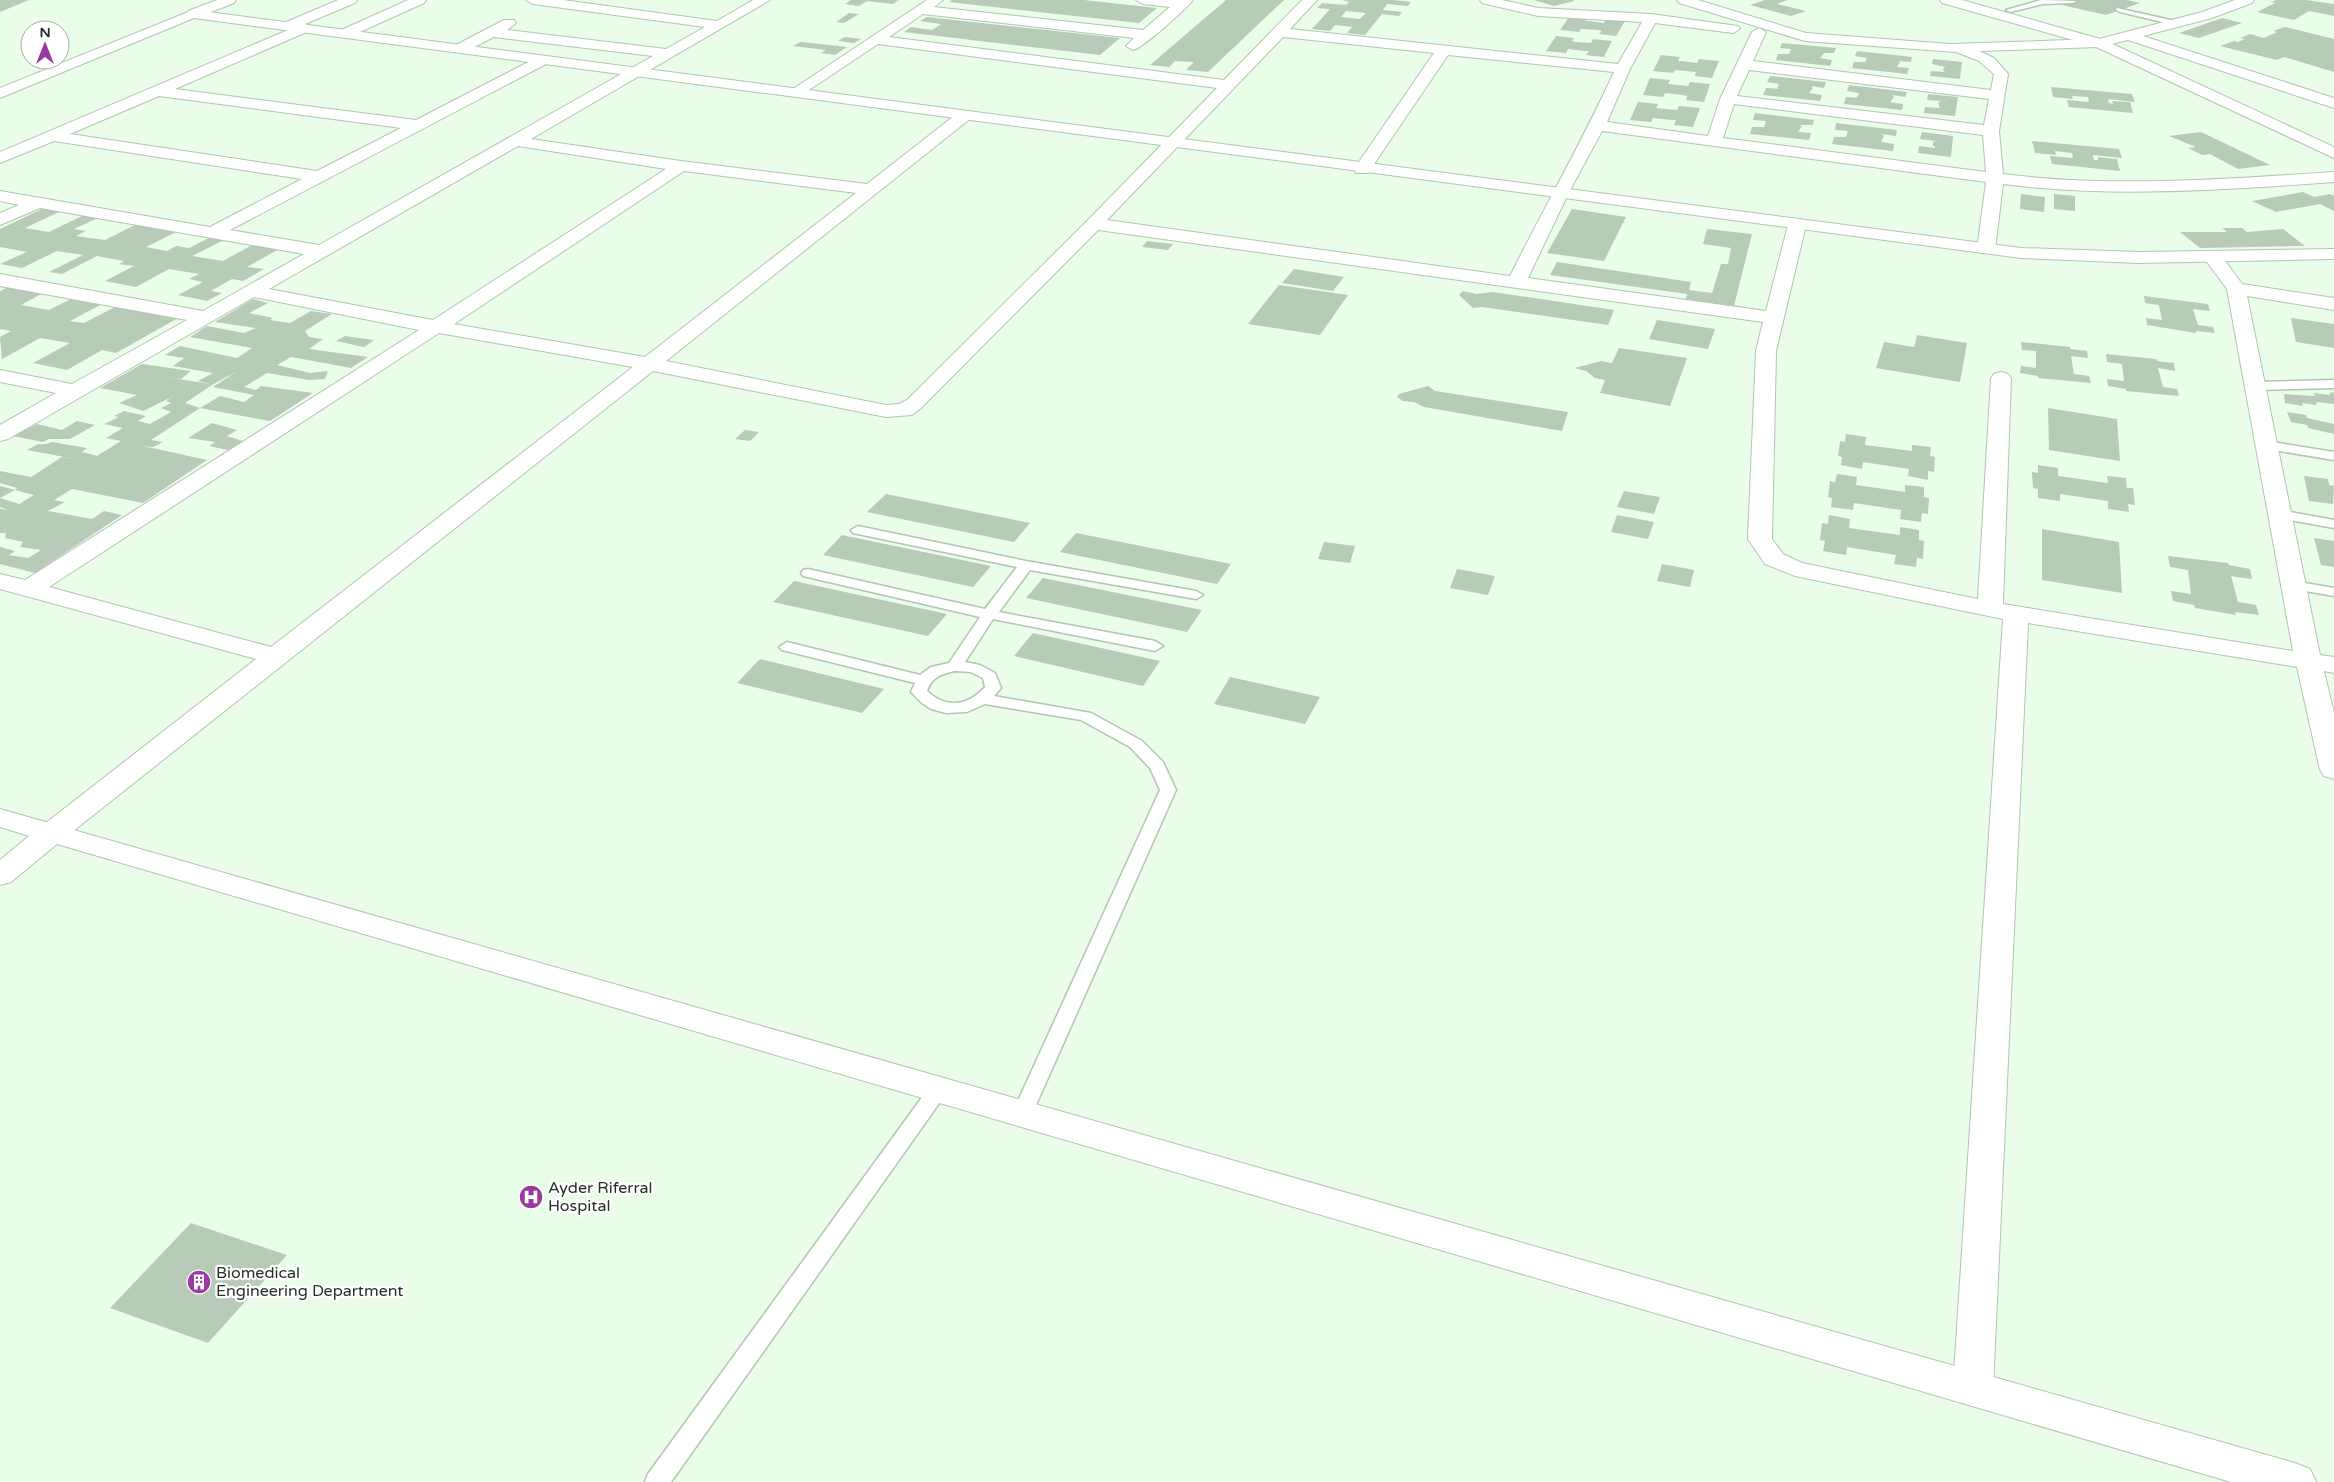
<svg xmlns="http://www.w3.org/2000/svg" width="2334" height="1482" font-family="'Varela Round',sans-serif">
	<rect width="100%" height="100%" fill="#e9fde9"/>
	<path fill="#b7cbb8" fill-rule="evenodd" d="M0,0H29L0,12Z
		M851,0H899L893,4L867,1L859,6L845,4Z
		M952,0H1084L1157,8L1139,23L949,2Z
		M1226,0H1284L1208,72L1186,70L1194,62L1175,61L1169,67L1150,65Z
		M1342,0H1393L1411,2L1408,6L1387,4L1383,10L1402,12L1399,16L1382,14L1365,35L1347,33L1352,27L1335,25L1330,31L1312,29L1330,9L1317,8L1322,3L1346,5L1349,2ZM1346,11L1366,13L1360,19L1341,17Z
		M1534,0H1574V1L1554,6Z
		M1765,0H1787L1777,4L1806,11L1791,16L1750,5Z
		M2075,0H2127L2140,3L2106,15L2062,5Z
		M2276,0H2306L2334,4V16L2309,11L2294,20L2257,12L2275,3L2271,2Z
		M849,13L859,14L844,23L836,22Z
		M1570,16L1588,17L1586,21H1589L1604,23L1606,19L1625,21L1616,36L1599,34L1602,31L1598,30L1581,29L1579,32L1560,30Z
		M927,17L1120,38L1100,55L904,32L911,27L932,30L941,24L920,21Z
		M2222,18L2242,23L2199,38L2179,33Z
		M2285,27L2334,39V72L2284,57L2277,60L2220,46L2234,41L2238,42L2245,39L2240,38L2250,34L2264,38L2277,32L2273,31Z
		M1556,36L1574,38L1572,41L1576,42L1591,43L1593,39L1612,41L1604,57L1586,55L1589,51H1585L1568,49L1566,53L1546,51Z
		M845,37L861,39L854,43L838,41Z
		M801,42L847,47L835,55L821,53L826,50L793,46Z
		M1782,43L1836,48L1834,53H1821H1824L1820,58L1832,60L1830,66L1776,60L1778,54H1792H1789L1791,49L1780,48Z
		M1857,51L1912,57L1911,62L1897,61L1900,62L1897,67L1909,68L1907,74L1852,68L1854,62H1868H1865L1867,58L1855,56Z
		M1661,55L1680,57L1678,61H1682L1697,63L1699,59L1719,61L1712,78L1695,76L1696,72L1675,70L1673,73L1653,71Z
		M1933,59L1962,62L1960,79L1930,76L1931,71L1945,72L1943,70L1944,67H1946L1932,64Z
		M1770,76L1826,82L1824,88L1811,86L1813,88L1809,93L1822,95L1820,101L1763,95L1766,88L1780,89L1777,88L1779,84L1767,82Z
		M1650,78L1670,80L1668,84L1688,86L1690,82L1710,84L1704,102L1686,100L1687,96L1683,95L1665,93L1663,97L1643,95Z
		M1849,85L1907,92L1905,97L1892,95L1894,97L1890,102L1903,104L1902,110L1844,104L1846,97L1860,98H1857L1859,93L1847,91Z
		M2051,87L2132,94L2135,102L2108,99L2109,103L2113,104L2112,101L2130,102L2133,113L2069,107L2067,100L2089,102L2088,97L2072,96L2073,99L2053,97Z
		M1928,94L1958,97L1955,116L1924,113L1925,107L1940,108L1938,103L1941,101L1927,100Z
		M1638,102L1658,104L1656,108L1677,110L1679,106L1700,108L1693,127L1674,125L1676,120H1672L1653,118L1651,122L1630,120Z
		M1755,113L1814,120L1813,125H1799L1802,126L1798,132L1811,133L1809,140L1750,134L1752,127H1767H1764L1766,121L1753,120Z
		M1836,123L1897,130L1896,136L1881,134L1884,136L1881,142L1894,144L1893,151L1832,144L1834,137H1849H1846L1848,131L1835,130Z
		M1922,132L1953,136L1951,157L1918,153L1919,146L1935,148V146H1933V142L1936,141L1920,139Z
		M2201,132L2270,165L2238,169L2210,154L2202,155L2188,148L2196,147L2169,136Z
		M2032,141L2119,149L2122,158L2093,155L2094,160H2098V157L2117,159L2120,171L2052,164L2050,156L2073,158L2072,153L2055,151L2056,155L2035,153Z
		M2303,192L2314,197L2330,194L2334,196V211L2320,204L2276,212L2252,201Z
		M2021,194L2045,197L2044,212L2020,209Z
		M2054,194L2075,196V211L2054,209Z
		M42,209L59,212L25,228L49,232L84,215L98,218L74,229L86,231L76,236L105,240L139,223L180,230L146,247L167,251L176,246L189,248L213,236L226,239L192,256L223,261L254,244L281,248L247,267L264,269L243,281L232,279L211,291L222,293L207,301L178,295L203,282L189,279L199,274L169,269L136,287L105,281L134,266L119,264L124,261L97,256L62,274L49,272L83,255L57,251L22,268L0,264L27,252L0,247V229Z
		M1572,209L1626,217L1604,261L1547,253Z
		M2222,228H2242L2247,232L2283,229L2305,246L2200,248L2180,232H2227Z
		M1707,229L1752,234L1734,306L1686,299L1687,294L1550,275L1557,262L1691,282L1689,290L1712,293L1721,264H1728L1731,248L1703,244Z
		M1147,241L1173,244L1168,250L1142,247Z
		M1294,269L1344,277L1333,291L1282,283Z
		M1279,285L1348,295L1320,335L1248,324Z
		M10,286L45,292L21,305L49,310L73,298L104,303L70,321L84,323L117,306L180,317L116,353L102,350L67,370L33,363L70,343L40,338L2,359L0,337L11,331L0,329V291Z
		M1463,291L1476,294L1493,292L1614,310L1608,325L1482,307L1473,308L1459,295Z
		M2144,296L2208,304L2210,311L2193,309L2198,325L2213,327L2215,333L2196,331V333L2147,325L2146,318L2162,320L2159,305L2145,303Z
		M253,299L268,303L249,313L273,318L270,320L290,323L311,311L332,314L305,331L309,337L323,339L309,349L368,357L351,368L291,357L277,365L310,373L328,371L325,379L309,380L267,373L244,387L256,390L261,386L313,393L270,421L200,408L220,396L244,402L254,395L213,387L237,371L212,385L185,403L200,408L151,440L163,442L153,447L143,446L207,460L143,503L72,489L54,500L65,502L48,511L92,519L104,511L122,515L35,573L0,564V547L15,551L9,555L28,558L41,550L20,547L23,542L5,538L6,533H0V509L8,510L0,507V486L15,490L0,498L19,504L34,495L15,490L17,488L0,483V471L31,477L62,457L75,459L27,450L38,444H46L52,442L87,448L82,452L97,456L121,441L106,438L123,428L104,424L119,417L114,416L124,411L146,416L138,421L150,424L171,412L161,408L171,403L166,401L174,396L143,411L119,403L137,395L100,388L142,364L191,371L181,379L166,377L210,384L198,381L213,373L173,366L184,358L165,355L180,346L237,358L252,348L190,337L207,326L244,333L256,328L215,322Z
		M2291,318L2334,324V348L2296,342Z
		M1657,320L1715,329L1708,349L1649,339Z
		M1917,335L1967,343L1960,382L1876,368L1884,342L1914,347Z
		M345,336L374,340L364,347L336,341Z
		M2021,342L2070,347V349L2087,351L2088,358L2071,356L2074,374L2089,376L2091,383L2038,378V376L2020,373L2021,366L2036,368V351L2022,350Z
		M1619,348L1687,358L1670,406L1600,393L1605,380L1595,378L1586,371L1575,368L1601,361L1612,363Z
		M2106,354L2156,359L2157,361L2174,363L2175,371L2158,368L2163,387L2177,389L2179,396L2126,391V389L2108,386L2107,379L2124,381L2122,364L2107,362Z
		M1428,386L1435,391L1568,412L1562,431L1424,407L1414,402L1403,401L1397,397L1399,394Z
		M2330,392L2334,393V404L2316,402L2317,405L2302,403L2303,406L2285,403L2284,394L2315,396L2314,393L2330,395Z
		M2048,408L2117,419L2120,461L2049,450Z
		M2287,412L2306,415L2307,418L2334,424V434L2308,428L2307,425L2291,422Z
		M77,421L95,425L70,439H49L43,442L13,436L37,424L62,430Z
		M212,423L237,430L227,436L243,441L228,450L209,446L215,442L188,438Z
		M745,430L759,432L750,441L735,439Z
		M1846,434L1866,437L1865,445L1912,451V445L1931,447L1930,456L1935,457L1934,472L1928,471V480L1908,476L1909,469L1863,462L1862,469L1841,465L1842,457L1838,456L1840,441L1845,442Z
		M2038,465L2058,468V476L2108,483L2107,476L2126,478L2127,488H2133L2135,505L2128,504L2129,512L2108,509V501L2060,494V501L2038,498V489L2033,488L2032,472L2038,473Z
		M1837,474L1857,477L1856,485L1905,492V485L1924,487V497L1929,498L1928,514L1922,513L1921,522L1900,519L1901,510L1854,503L1853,510L1831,507L1832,498L1828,497L1830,481L1835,482Z
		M2304,476L2328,479L2329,485L2334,486L2333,504L2309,501Z
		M1624,491L1660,497L1654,514L1617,507Z
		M886,494L1030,523L1014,542L867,512Z
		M1617,515L1654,522L1648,539L1611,532Z
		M1829,515L1850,519L1849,528L1900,535V527L1919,530V540L1924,541L1923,559L1917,558L1916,567L1894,564L1896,555L1847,547L1846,555L1823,551L1825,541L1820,540L1822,523L1828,524Z
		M2042,529L2119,542L2122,593L2042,580Z
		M1076,533L1231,564L1217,584L1060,552Z
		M842,535L991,566L973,587L823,555Z
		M2314,538L2334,541V567L2321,565Z
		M1324,542L1355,546L1350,563L1318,559Z
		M2168,556L2228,563L2229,565L2250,569L2252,579L2231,576L2238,602L2256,605L2259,615L2235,612L2236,615L2195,608L2194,605L2173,601L2171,591L2191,594L2188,570L2170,567Z
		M1662,564L1694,570L1690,587L1657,581Z
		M1457,569L1495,576L1488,595L1450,588Z
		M1043,578L1202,610L1187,632L1026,598Z
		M794,581L947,614L928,636L773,602Z
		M1033,633L1160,661L1143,686L1014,656Z
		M760,659L884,689L862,713L737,683Z
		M1230,677L1320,697L1305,724L1214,704Z
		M191,1223L287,1255L208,1343L110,1308Z"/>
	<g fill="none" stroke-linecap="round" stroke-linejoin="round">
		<g stroke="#b1c5b1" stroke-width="3">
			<path id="service" d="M2041,0L2077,1L2073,3L2043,4L2010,12L2006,10Z
				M2117,8L2175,21L2179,23L2175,25L2120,12L2116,10Z
				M2334,380V388L2255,390L2249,386L2255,382Z
				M2266,441L2334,452V460L2261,448L2260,445L2261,442Z
				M2279,510L2334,520V528L2274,517L2272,514Z
				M858,526L1026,561L1196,591L1203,595L1196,599L1030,570L999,612L1155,641L1163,646L1155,651L993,619L965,662L980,665L995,673L1001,688L994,696L1091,713L1142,741L1163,762L1176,790L1032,1114L1029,1119L1022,1122L1015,1119L1012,1114L1160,790L1150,768L1130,747L1081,720L985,704L967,712L946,713L931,709L922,703L911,692L915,683L782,650L779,647L787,642L920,675L931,667L949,663L980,617L803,576L801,573L803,570L808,569L985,609L1017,567L853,533L851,530ZM955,671L971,672L983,678L985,687C968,706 946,709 927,691C932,677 941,674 955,671Z
				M2293,581L2334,588V596L2288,588L2286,585L2288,582Z
				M938,1082L945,1085L948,1090L945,1095L671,1482H645L648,1474L931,1085Z"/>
		</g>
		<g stroke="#b1c5b1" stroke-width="2">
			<path id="minor" d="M217,0H236L234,3L198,17L193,18L186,14L188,11Z
				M338,0H357L355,3L305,24L311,28L309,31L175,89L416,120L538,57L543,56L550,60L548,63L230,230L319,245L653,56L494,37L464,52H454L452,49L454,46L504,20H514L516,23L507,30L666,49L705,27L533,4L526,0H563L717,21L753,0H770L531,139L681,161L867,184L959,112H971L973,115L971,118L666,361L886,405L899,404L907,400L1088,220L1217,88L878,44L800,96H790L787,93L927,0H943L934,7L1143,30L1170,7L1143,4L1136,0H1193C1186,9 1143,48 1133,50L1126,46L1134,38L923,14L889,37L1224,80L1302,0H1317L1290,29L1618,64L1642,22L1538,16L1482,3L1480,0H1502L1538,8L1651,14L1738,26L1740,29L1733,33L1655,23L1630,69L1607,122L1708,136L1720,99L1752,32L1759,28L1766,32L1753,61L1991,90L1994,74L1979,61L1956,52L1805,41L1679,3L1677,0H1698L1806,33L1950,44L2099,39L2202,12L2235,0H2254L2252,3L2212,18L2143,36L2334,98V108L2128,40L2099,47L1979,51L1994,58L2008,74L1999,131L2003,174C2113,188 2224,179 2334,172V182C2224,190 2112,198 2003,184L1995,249L1992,253H1980L1977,249L1986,182L1602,131L1568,194L1528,278L1766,311L1788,225L1791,221H1803L1806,225L1776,351L1772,539L1783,554L1802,563L1978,599L1991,378L1994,374L2001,372L2008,374L2011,378L2003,604L2293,651L2227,289L2204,258L2206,254H2220L2242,284L2334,298V310L2247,296L2320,655L2334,657V673L2324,671L2334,713V779L2324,776L2320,770L2297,667L2028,623L1993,1389L1987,1401L1973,1406L1959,1401L1953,1389L2003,619L1795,576L1765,564L1748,539L1756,351L1763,322L1098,230L921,408L912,415L886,417L653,371L62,840L52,842L42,840L37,833L42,826L256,659L0,589V574L25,580L419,330L254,297L8,439L0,441V425L56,393L0,382V370L72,384L187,320L0,286V274L203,311L304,254L40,208L0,225V213L19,205L0,201V191L210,227L302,179L54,141L0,163V152L288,30L282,26L284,23ZM1283,37L1434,53L1354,169L1356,173H1368L1448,55L1614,72C1582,142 1544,208 1510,276L1107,220ZM1749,70L1989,99L1984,125L1737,96ZM159,96L401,128L317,171L70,134ZM1734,104L1983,135L1986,172L1723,138ZM518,146L666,169L433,320L269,289ZM684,171L856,193L645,357L454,324ZM439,333L633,367L271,647L49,587Z
				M408,0H426L424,3L349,37H339L337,34L339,31Z"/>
		</g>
		<g stroke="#b1c5b1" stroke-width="2">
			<path id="tertiary" d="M1940,0H1962L2104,40L2334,147V158L2094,46L1942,3Z
				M193,10L2021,248L2139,252L2334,249V259L2139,263L2021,258L194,18L0,98V88Z
				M0,809L2295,1463L2310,1469L2316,1482H2231L57,844L11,882L0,885V860L29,836L0,827Z"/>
		</g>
		<use href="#service" fill="#fff" fill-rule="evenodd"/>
		<use href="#minor" fill="#fff" fill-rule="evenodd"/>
		<use href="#tertiary" fill="#fff" fill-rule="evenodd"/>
	</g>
	<defs>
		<g id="hospital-disc" transform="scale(1.25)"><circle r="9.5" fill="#9a3aa1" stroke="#fff"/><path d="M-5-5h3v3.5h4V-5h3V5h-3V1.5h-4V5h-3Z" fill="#fff"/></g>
		<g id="building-disc" transform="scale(1.25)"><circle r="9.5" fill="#9a3aa1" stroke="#fff"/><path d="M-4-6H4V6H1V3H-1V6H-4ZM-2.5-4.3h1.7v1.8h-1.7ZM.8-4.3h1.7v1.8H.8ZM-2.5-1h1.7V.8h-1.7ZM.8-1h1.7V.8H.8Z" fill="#fff"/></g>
	</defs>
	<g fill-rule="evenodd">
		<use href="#hospital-disc" x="531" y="1197"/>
		<use href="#building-disc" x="199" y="1282"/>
	</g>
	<g text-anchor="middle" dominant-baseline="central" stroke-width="4.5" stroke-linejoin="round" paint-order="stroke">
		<g font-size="16" fill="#272f27" stroke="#fff" text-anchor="start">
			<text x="548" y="1188">Ayder Riferral<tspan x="548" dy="18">Hospital</tspan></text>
			<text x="216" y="1273">Biomedical<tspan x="216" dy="18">Engineering Department</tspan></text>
		</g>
	</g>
	<g transform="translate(45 45)"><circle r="24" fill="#ffffff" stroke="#a9aca9"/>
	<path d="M0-4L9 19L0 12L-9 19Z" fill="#9a3aa1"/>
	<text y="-8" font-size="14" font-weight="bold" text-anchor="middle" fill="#272f27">N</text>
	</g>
</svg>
